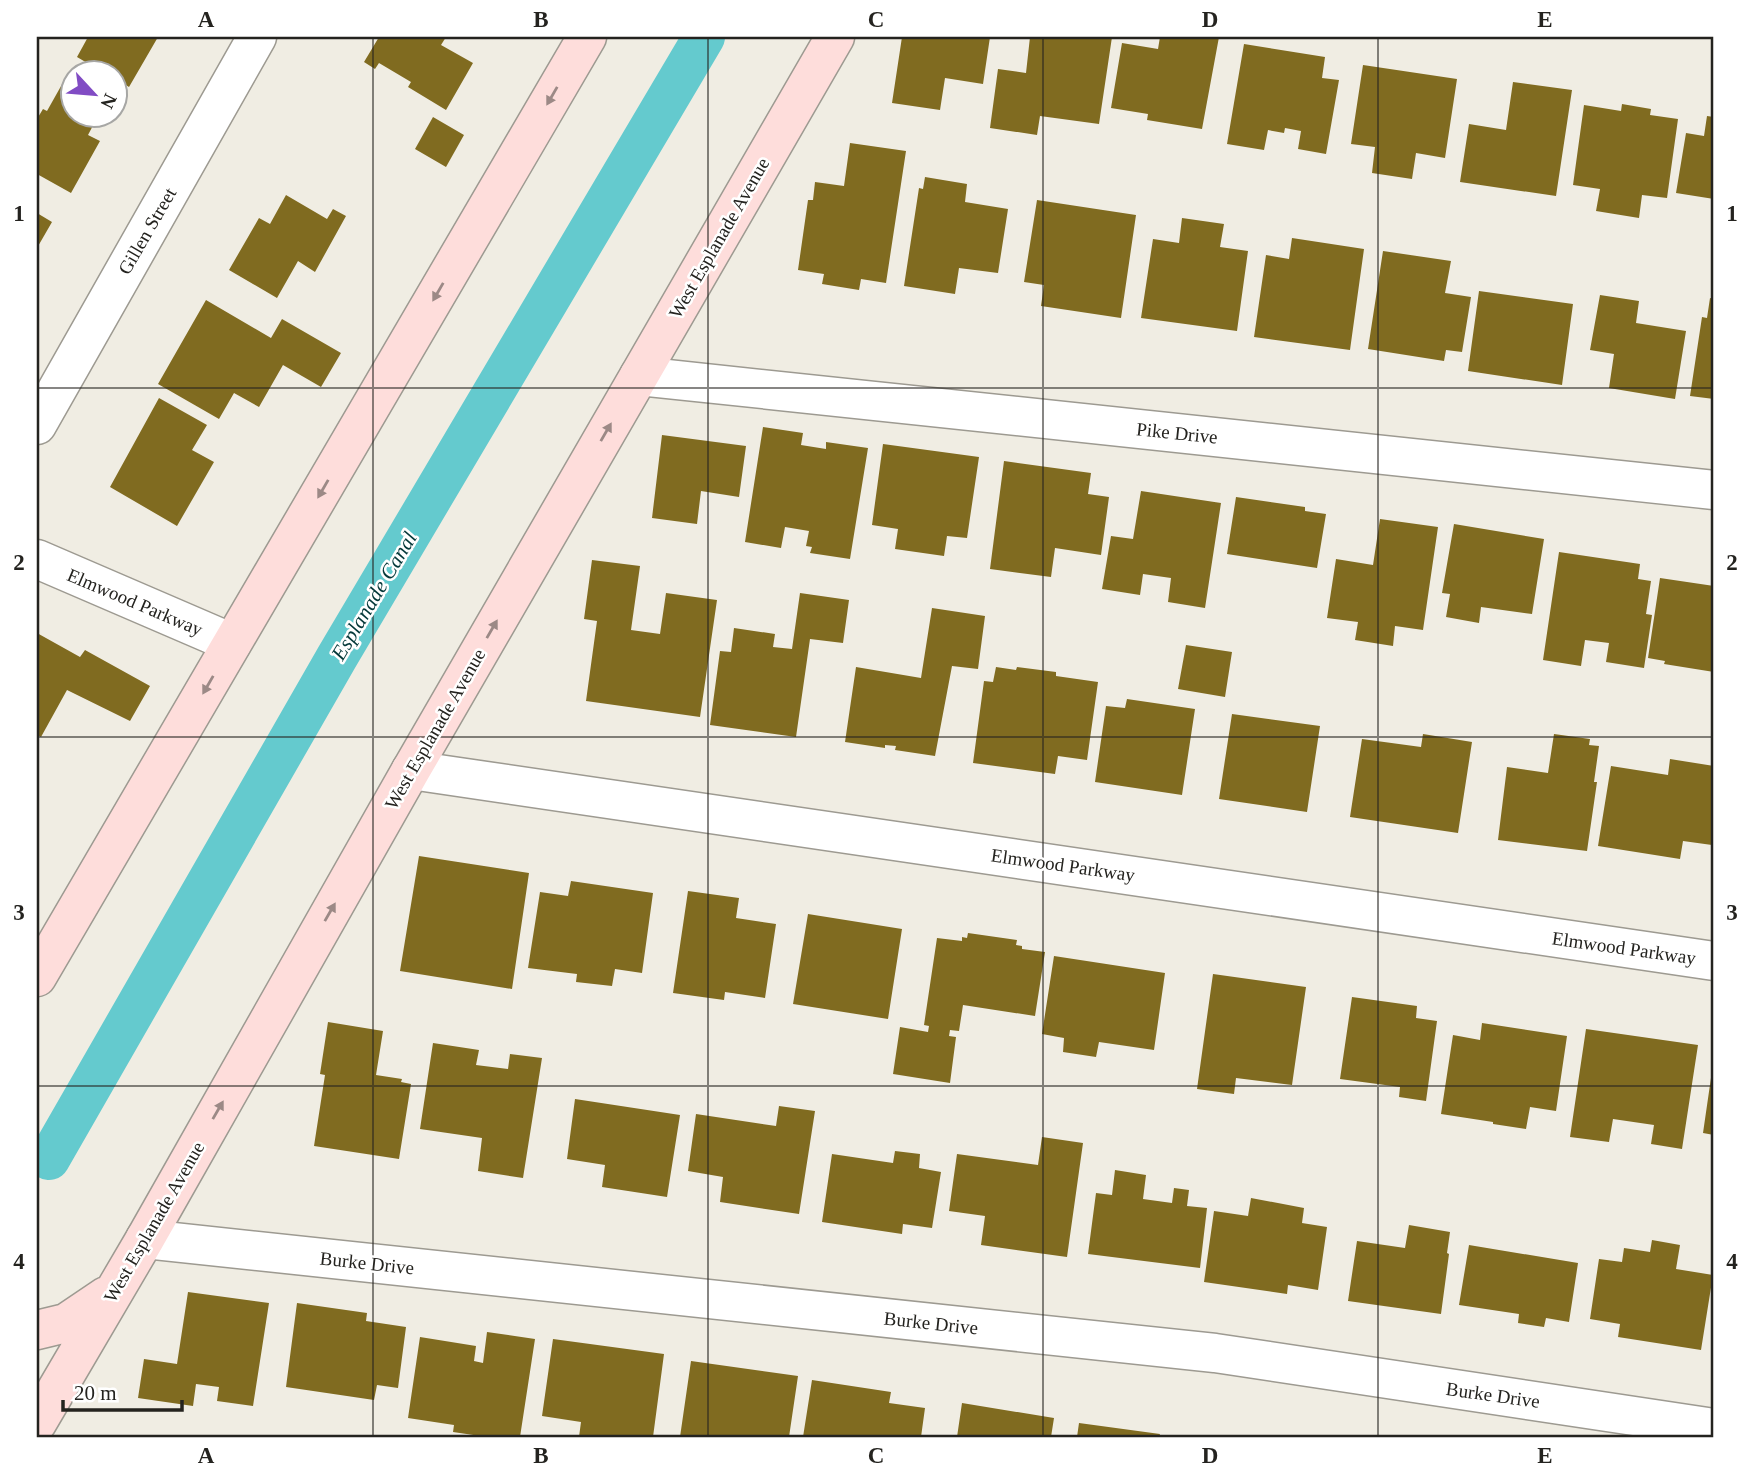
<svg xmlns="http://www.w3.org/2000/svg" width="1751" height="1474" font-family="'Times New Roman',serif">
	<rect width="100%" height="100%" fill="#f0ede3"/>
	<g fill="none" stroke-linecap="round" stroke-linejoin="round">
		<path stroke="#64cace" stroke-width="42" d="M49,1159L337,657L704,37"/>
	</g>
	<path fill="#806b20" d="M88,37H158L129,87L116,79V74H106L77,57Z
		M379,37H446L441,45L473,63L446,110L408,87L411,82L379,63L375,69L364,62Z
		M902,37H990L983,84L945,78L940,110L892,103Z
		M1030,37H1112L1099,124L1040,116L1037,135L990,128L998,69L1026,73Z
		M1160,37H1219L1202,129L1147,120L1148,114L1111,108L1122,43L1158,49Z
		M1244,44L1325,57L1322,78L1339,80L1326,154L1298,149L1301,131L1285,128L1284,133L1268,130L1264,150L1227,144Z
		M1363,65L1457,79L1445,158L1416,153L1412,179L1372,173L1375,147L1351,144Z
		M65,79L74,84V116H98L88,135L100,141L71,193L37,174V119L43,109L47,111Z
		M1513,82L1572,90L1556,196L1460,182L1469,124L1506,130Z
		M1622,104L1651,109L1650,115L1678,119L1667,198L1642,195L1639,218L1596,211L1600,189L1573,185L1584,105L1621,111Z
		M1707,116L1714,117V199L1676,193L1686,133L1704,136Z
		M433,117L464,135L446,167L415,149Z
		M850,143L906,151L886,283L861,279L859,290L822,284L824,274L798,270L808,200H813L815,182L844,186Z
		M925,177L967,184L965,202L1008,209L998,273L959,268L955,294L904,286L919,188L923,189Z
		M286,195L327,219L333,209L346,216L315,272L298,261L277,298L229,270L259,218L270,224Z
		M1037,200L1136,215L1121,318L1041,306L1044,285L1024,282Z
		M37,213L52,222L37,248Z
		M1182,218L1224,224L1220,247L1248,251L1237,331L1141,318L1153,239L1179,243Z
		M1292,238L1364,249L1350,350L1254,337L1266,255L1289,259Z
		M1383,251L1451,261L1445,293L1471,297L1462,352L1446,350L1444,361L1368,349Z
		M1479,291L1573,304L1562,385L1468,371Z
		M1600,295L1639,301L1636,323L1686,331L1675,399L1609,388L1614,354L1590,350Z
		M1710,298L1714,299V399L1690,396L1702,317L1707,318Z
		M206,300L271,338L282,319L341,353L321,387L283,365L259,407L234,393L219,419L158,384Z
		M159,398L207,425L192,450L214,462L177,526L110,487Z
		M763,427L803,433L801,445L826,449V442L868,448L850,559L810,553L812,547L806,546L809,531L785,527L781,548L745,542Z
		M662,435L746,446L739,497L701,491L697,524L652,518Z
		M883,444L979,457L967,538L947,536L944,556L895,549L898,529L872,525Z
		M1004,461L1091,473L1088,494L1109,497L1101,555L1055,548L1051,577L990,569Z
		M1141,491L1221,503L1205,608L1168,602L1171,578L1143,574L1140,595L1102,589L1111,536L1133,539Z
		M1236,497L1305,507V511L1326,514L1317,568L1227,554Z
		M1380,519L1438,527L1423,630L1395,626L1393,646L1355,640L1358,622L1327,618L1336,559L1373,565Z
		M1454,524L1544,539L1532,614L1481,607L1479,623L1446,617L1450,594L1442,593Z
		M1559,552L1640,564L1638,579L1651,581L1646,614L1652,615L1644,668L1606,662L1609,643L1585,640L1581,666L1543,660Z
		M592,560L640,566L631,630L660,634L666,593L717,600L700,717L586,701L597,621L584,619Z
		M1660,578L1714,586V672L1664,664L1665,661L1648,658Z
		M800,593L849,600L843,643L810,639L796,737L710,725L720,651L731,652L734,628L775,634L773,647L792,649Z
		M932,608L985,616L978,669L952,666L935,756L895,750L896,746L885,745V748L845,742L856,667L921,678Z
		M37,633L80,657L85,650L150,686L130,721L67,690L41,737L37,735Z
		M1186,645L1232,652L1225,697L1178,689Z
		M996,667L1016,670L1017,667L1056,672V676L1098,682L1087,760L1058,756L1055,774L973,763L984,681L993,682Z
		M1127,699L1195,709L1182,795L1095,782L1106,706L1125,708Z
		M1232,714L1320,726L1307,812L1219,799Z
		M1423,734L1472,742L1458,833L1350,817L1362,739L1421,747Z
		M1554,734L1590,739L1589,745L1599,746L1594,782H1597L1587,851L1498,840L1507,767L1548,773Z
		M1670,759L1714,766L1712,845L1683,841L1680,859L1598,846L1611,766L1668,775Z
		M419,856L529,873L512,989L400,971Z
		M571,881L653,893L642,973L615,969L612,986L576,982L577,974L528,968L540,892L568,896Z
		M688,891L739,898L736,918L776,924L765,998L725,992L724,1000L673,993Z
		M808,914L902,929L888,1019L793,1004Z
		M968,933L1017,940L1016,945L1022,946V949L1045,952L1035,1016L963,1005L959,1031L950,1030L949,1036L956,1037L950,1083L893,1074L900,1027L928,1032L929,1026L924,1025L937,938L962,941V937L967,938Z
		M1054,956L1165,973L1154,1050L1099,1042L1096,1057L1063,1052L1064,1038L1042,1034Z
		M1213,974L1306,987L1292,1085L1236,1078L1234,1094L1197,1089Z
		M1352,997L1417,1006L1416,1018L1437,1021L1426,1101L1399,1097L1400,1087L1340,1079Z
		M328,1022L383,1031L376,1075L402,1079L401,1082L411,1084L399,1159L314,1146L325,1075L320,1074Z
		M1482,1023L1567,1036L1556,1111L1530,1107L1526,1129L1493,1124V1122L1441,1114L1453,1035L1480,1040Z
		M1586,1029L1698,1045L1682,1149L1651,1144L1654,1125L1613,1119L1609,1142L1570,1137Z
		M433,1043L479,1050L476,1065L508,1069L510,1054L542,1058L523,1178L478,1171L482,1138L420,1129Z
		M1713,1064H1714V1135L1703,1133Z
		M575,1099L680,1115L667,1197L602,1187L605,1165L567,1159Z
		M779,1106L815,1111L799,1214L720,1202L723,1177L688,1171L696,1114L776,1126Z
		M1042,1137L1083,1143L1067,1257L981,1245L985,1216L949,1211L957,1154L1038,1165Z
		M895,1151L920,1154L919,1168L941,1172L932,1228L903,1224L902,1234L822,1222L832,1154L893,1163Z
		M1115,1170L1146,1175L1143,1199L1172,1203L1174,1188L1189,1190L1187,1206L1207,1208L1200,1268L1088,1254L1096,1193L1112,1195Z
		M1251,1198L1304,1208L1302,1223L1327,1227L1318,1290L1288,1285L1287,1294L1204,1282L1214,1211L1248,1216Z
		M1409,1225L1450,1232L1447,1253L1449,1254L1441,1314L1348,1301L1357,1241L1405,1248Z
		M1652,1240L1680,1245L1676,1269L1713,1275L1701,1350L1618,1337L1620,1324L1590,1319L1599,1259L1622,1262L1624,1248L1650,1252Z
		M1469,1245L1578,1263L1569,1322L1546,1318L1544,1327L1518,1323L1519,1314L1459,1305Z
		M188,1292L269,1303L253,1406L217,1401L219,1387L196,1384L193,1406L138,1398L144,1359L177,1364Z
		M297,1303L367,1313L366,1321L406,1327L398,1388L377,1385L374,1400L286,1387Z
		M487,1332L535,1339L520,1437H487L453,1432L454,1425L408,1418L420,1337L476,1346L474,1361L483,1363Z
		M553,1339L664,1354L653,1437H579L581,1422L542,1416Z
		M691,1361L798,1376L789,1437H680Z
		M812,1380L891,1392L889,1403L925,1408L921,1437H803Z
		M962,1403L1054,1418L1051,1437H957Z
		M1079,1423L1160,1434L1159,1437H1077Z"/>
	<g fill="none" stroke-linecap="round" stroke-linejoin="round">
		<g stroke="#9d9a91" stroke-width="41">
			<path id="minor" d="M639,376L1714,490
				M37,425L257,37
				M37,559L232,643
				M411,770L1714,961
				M145,1239L1215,1353L1714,1428"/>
		</g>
		<g stroke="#9d9a91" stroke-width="41">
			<path id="secondary" d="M37,977L587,37
				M37,1330L66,1323L106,1296
				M37,1423L145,1239L411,770L835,37"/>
		</g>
		<use href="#minor" stroke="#fff" stroke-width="38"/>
		<use href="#secondary" stroke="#fedddb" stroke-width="38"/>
	</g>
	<defs><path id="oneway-solid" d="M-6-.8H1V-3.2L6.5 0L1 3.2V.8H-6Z" transform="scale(1.75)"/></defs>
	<g fill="#9c8986">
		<use href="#oneway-solid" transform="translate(552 96) rotate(120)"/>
		<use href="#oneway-solid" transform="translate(438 292) rotate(120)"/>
		<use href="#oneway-solid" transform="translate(606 432) rotate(-60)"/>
		<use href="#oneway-solid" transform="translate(323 489) rotate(120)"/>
		<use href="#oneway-solid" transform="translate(492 629) rotate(-60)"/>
		<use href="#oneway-solid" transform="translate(208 685) rotate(120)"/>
		<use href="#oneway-solid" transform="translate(330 912) rotate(-60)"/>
		<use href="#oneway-solid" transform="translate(218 1110) rotate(-60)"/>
	</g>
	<path fill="none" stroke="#24231f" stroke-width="2" stroke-opacity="0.55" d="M373,37V1437M708,37V1437M1043,37V1437M1378,37V1437M37,388H1714M37,737H1714M37,1086H1714"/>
	<g text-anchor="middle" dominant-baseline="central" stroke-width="5" stroke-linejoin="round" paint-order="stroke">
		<g font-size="19" fill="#24231f" stroke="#fff">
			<text transform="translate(147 231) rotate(-60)">Gillen Street</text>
			<text transform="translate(719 238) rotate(-60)">West Esplanade Avenue</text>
			<text transform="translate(1177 433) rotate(6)">Pike Drive</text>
			<text transform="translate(135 602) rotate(23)">Elmwood Parkway</text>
			<text transform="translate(435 729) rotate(-60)">West Esplanade Avenue</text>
			<text transform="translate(1063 865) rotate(8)">Elmwood Parkway</text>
			<text transform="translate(1624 948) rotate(8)">Elmwood Parkway</text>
			<text transform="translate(154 1222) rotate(-60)">West Esplanade Avenue</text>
			<text transform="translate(367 1263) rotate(6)">Burke Drive</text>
			<text transform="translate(931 1323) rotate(6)">Burke Drive</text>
			<text transform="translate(1493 1395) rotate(8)">Burke Drive</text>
		</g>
		<g font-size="21" font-style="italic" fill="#043839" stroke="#fff">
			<text transform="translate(374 596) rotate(-59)">Esplanade Canal</text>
		</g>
	</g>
	<rect width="1751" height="1474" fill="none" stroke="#ffffff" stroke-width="77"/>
	<g transform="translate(94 94) rotate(116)"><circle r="33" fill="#ffffff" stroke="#a7a7a5" stroke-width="2"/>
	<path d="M0-5L12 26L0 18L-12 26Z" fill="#814cc4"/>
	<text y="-10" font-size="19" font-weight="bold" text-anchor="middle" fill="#24231f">N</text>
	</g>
	<path d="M63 1400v10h119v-10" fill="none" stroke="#24231f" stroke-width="3.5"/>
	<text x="74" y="1400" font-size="21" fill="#24231f" stroke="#ffffff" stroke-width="5" paint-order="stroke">20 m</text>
	<rect x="38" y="38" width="1674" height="1398" fill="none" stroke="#24231f" stroke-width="2.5"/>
	<g font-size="23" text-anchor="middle" font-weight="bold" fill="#24231f">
		<text x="206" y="27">A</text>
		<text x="541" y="27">B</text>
		<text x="876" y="27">C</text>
		<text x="1210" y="27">D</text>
		<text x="1545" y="27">E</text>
		<text x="19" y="221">1</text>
		<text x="1732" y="221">1</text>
		<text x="19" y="570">2</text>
		<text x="1732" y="570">2</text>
		<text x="19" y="920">3</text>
		<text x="1732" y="920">3</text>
		<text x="19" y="1269">4</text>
		<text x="1732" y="1269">4</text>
		<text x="206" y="1463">A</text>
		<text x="541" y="1463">B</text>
		<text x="876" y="1463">C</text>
		<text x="1210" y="1463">D</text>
		<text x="1545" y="1463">E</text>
	</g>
</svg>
